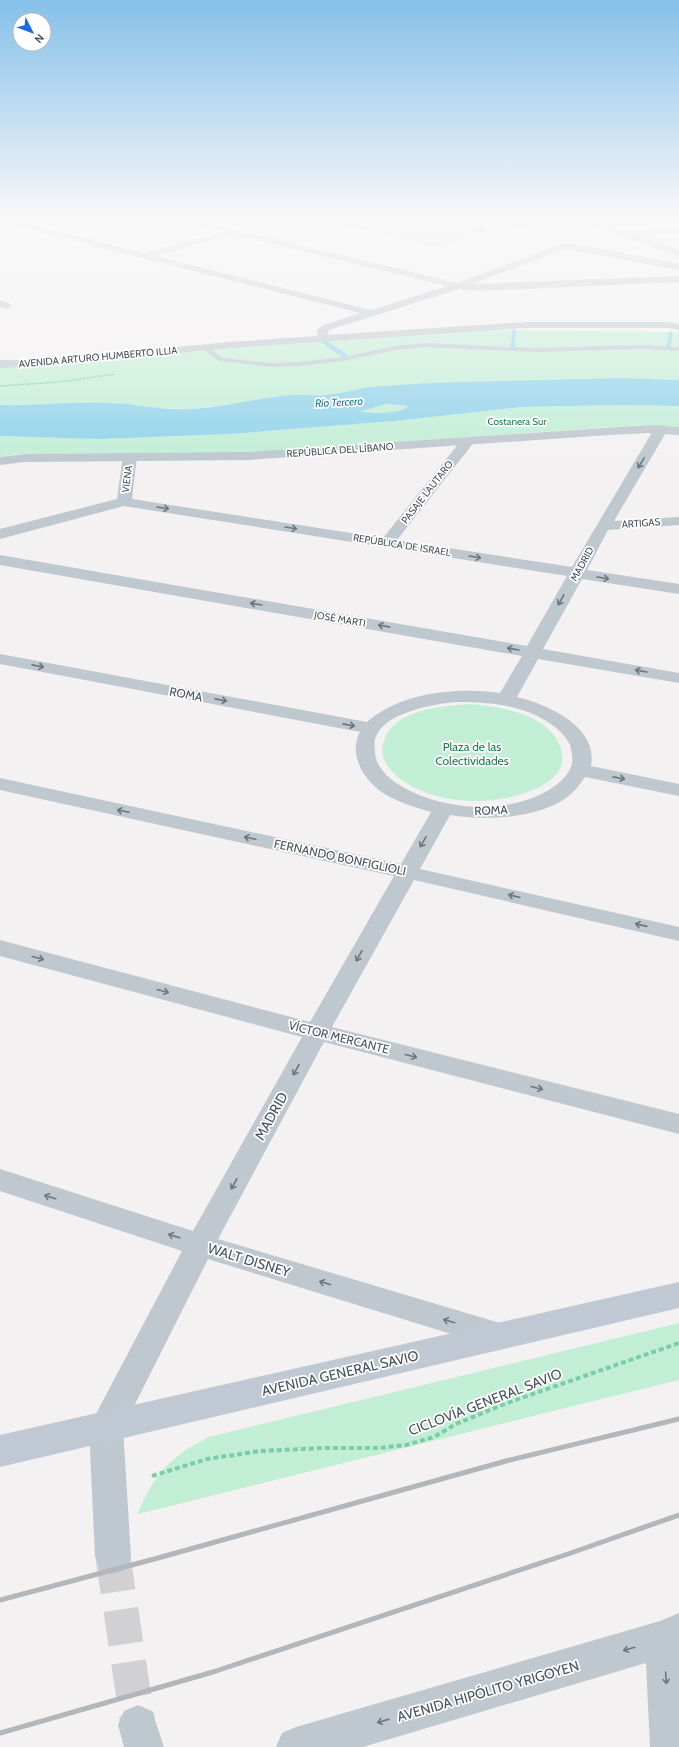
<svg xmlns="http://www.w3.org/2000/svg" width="679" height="1747" font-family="Cabin,sans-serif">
	<rect width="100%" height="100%" fill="#f3f1f1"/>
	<path fill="#c2eed6" d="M402,220H462L501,228L437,247L364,231Z
		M485,330L679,332V380L619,378L520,382L489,381L380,386L327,395L279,396L236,404L191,409L157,408L114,403L91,402L28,406L0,405V366H40L207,349Z
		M387,404L409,406C404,413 370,415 360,411Z
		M623,405L679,406V427L639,425L245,453L16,454L0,457V436L99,439L230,434L395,421L522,407Z
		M468,704C496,706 541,712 557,740C583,786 507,801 476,801C447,801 409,792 390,769C382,759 380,750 385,738C396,710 441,706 468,704Z
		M679,1323V1380L138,1514C152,1476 172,1455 209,1437Z"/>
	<path fill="#91d3ea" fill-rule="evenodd" d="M619,378L679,380V406L623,405L522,407L395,421L230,434L99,439L0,436V405C37,406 75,401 112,403C138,404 164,411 190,409C220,408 250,400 280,396C295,394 311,396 326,395C345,393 363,387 382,386C461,380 540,381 619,378ZM387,404L409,406C403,413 370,415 361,411Z"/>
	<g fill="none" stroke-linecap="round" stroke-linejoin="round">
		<path stroke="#91d3ea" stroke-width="3.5" d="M323,341L328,345
			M513,345L514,331
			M669,345L671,333"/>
		<path stroke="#91d3ea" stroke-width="4.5" d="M327,344L344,355
			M513,347V344
			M668,347L669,344"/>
		<path stroke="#d1d1d4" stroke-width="35" stroke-dasharray="35 18" stroke-linecap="butt" d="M113,1557L138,1725"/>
		<path stroke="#7bcca8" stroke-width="1.5" stroke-dasharray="1.5 1" stroke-linecap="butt" d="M0,386L59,382L115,374"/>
		<path stroke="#7bcca8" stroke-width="4" stroke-dasharray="5 3" stroke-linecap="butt" d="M152,1476L207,1459L260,1451L322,1448H378L406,1445L434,1437L456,1424L507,1403L679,1343"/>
		<path fill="#bfc8cf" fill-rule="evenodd" d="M426,343L534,348L642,345L679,347V351L642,349L534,352L426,347L395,350L343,361L300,366L271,367L219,361L201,347L206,346L223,358L271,363L300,362L343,357L395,346Z"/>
		<path fill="#bfc8cf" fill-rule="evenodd" d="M0,220H14L144,253L222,232L181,222L180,220H195L457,283L562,244H577L679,264V270L566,249L472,284L679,276V282L479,291L459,289L329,330L327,335L526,322H669L679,324V330L669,328H526L229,348L43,366L0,368V360H43L229,342L317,336V330L321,326L360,313L0,222ZM232,234L447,286L371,310L155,256Z
			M327,220H344L363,224L378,220H392L391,222L363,230L328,222Z
			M526,220H540L539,222L508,231L504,228L505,226Z
			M679,228V234L622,236L617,233L622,230Z
			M0,300L11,304L12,306L7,309L0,307Z
			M661,425L666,426L668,429L614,521L679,517V525L608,530L587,570L679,584V594L582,579L543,649L679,673V683L538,659L517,697C547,704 599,727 591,766L679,784V796L585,777C581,782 577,789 571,794C542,819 486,821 450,815L420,869L679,927V941L414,880L332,1027L679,1114V1134L324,1042L218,1239L500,1323L511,1326L516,1336L511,1346L500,1349L208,1259L123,1428L131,1557L126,1569L113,1575L100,1569L95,1557L89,1427L182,1251L0,1191V1169L193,1231L302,1037L0,956V940L310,1022L394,876L0,790V778L401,864L431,812C416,808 402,803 388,796C366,784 347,756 360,732L0,664V654L367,722C402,692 456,687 500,693L522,656L0,565V555L527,646L567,576L124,506L0,539V529L117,499L123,456L125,453H135L137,456L132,499L383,538L463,438H473L475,441L397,540L572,567L654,429L656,426ZM457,702C491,702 527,705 555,727C561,732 567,738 570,745C572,752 574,762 570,769C566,778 557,785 549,790C507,815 443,811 401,786C389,779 375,767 375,751C375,748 374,743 375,739C383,712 434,704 457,702Z
			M679,1613V1747H650L646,1663L363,1747H276L282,1733L296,1727L660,1621Z
			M138,1705L152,1711L164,1747H124L118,1725L124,1711Z"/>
		<path fill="#bfc8cf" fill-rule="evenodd" d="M648,425L679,427V435L648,433L594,436L248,460L24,462L0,465V457L24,454L248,452Z"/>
		<path fill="#c0c8d4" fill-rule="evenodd" d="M581,220H594L679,250V256L582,222Z
			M679,1282V1308L0,1467V1435Z"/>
		<path stroke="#b3b6bb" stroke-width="5" d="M0,1600L158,1558L506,1461L679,1419
			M0,1733L213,1672L568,1554L679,1515"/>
	</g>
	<path fill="#afb0b5" d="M476,226L485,231L479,233L470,231V227Z"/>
	<path fill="#8e9094" d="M485,228V231L479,233V229Z"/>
	<path fill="#cbcdd3" stroke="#8e9094" d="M476,226L485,228L479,229L470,227Z"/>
	<defs><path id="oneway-shaft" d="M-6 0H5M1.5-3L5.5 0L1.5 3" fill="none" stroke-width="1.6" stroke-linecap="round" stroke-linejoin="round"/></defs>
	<g stroke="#6c7680">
		<use href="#oneway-shaft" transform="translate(641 463) rotate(121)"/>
		<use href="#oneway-shaft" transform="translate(163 508) rotate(9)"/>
		<use href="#oneway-shaft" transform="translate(291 528) rotate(9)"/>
		<use href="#oneway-shaft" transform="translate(475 557) rotate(9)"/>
		<use href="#oneway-shaft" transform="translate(603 578) rotate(9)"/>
		<use href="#oneway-shaft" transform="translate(561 600) rotate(119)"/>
		<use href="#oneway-shaft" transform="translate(256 604) rotate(-170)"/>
		<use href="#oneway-shaft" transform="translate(384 626) rotate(-170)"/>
		<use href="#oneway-shaft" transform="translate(513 649) rotate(-170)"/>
		<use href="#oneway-shaft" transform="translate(38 666) rotate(11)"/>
		<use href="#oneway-shaft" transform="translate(641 671) rotate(-170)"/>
		<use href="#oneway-shaft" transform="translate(221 700) rotate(11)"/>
		<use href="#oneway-shaft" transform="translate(349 725) rotate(11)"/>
		<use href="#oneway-shaft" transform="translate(619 778) rotate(11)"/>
		<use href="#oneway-shaft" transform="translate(123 811) rotate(-168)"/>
		<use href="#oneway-shaft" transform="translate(250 838) rotate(-168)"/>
		<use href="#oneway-shaft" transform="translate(423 842) rotate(120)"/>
		<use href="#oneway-shaft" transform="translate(514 896) rotate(-167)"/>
		<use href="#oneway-shaft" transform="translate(641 925) rotate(-167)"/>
		<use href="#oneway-shaft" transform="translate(359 956) rotate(119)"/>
		<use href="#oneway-shaft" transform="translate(38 958) rotate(15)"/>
		<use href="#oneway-shaft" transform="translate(163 991) rotate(15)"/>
		<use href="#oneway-shaft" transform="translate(411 1056) rotate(14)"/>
		<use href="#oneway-shaft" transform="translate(296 1070) rotate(119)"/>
		<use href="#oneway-shaft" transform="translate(537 1088) rotate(14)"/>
		<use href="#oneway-shaft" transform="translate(234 1184) rotate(119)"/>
		<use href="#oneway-shaft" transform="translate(50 1197) rotate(-162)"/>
		<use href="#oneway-shaft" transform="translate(174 1236) rotate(-162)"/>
		<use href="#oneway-shaft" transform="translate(325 1283) rotate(-163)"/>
		<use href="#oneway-shaft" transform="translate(449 1321) rotate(-163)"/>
		<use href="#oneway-shaft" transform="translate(629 1649) rotate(164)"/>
		<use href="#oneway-shaft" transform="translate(666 1678) rotate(86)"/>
		<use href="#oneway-shaft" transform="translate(383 1721) rotate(164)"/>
	</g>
	<linearGradient id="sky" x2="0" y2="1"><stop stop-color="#85c0e9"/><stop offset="0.47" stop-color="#faf9f9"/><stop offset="1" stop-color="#faf9f9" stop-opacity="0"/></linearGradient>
	<rect width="679" height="465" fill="url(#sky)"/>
	<g text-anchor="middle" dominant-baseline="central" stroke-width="3.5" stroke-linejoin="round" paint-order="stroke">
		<g font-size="10" fill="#49535e" stroke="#fff">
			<text transform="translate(98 357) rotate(-5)">AVENIDA ARTURO HUMBERTO ILLIA</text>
			<text transform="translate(340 450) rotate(-4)">REPÚBLICA DEL LÍBANO</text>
			<text transform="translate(127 479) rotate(-83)">VIENA</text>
			<text transform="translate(427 492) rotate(-52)">PASAJE LAUTARO</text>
			<text transform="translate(641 523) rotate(-4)">ARTIGAS</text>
			<text transform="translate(402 545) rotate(9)">REPÚBLICA DE ISRAEL</text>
			<text transform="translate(582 564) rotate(-61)">MADRID</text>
			<text transform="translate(340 619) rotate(10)">JOSÉ MARTI</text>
		</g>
		<g font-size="10" fill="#1b7f52" stroke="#fff">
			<text x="517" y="421">Costanera Sur</text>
		</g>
		<g font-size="11" font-style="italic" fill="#117ca1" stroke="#fff">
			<text transform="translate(339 402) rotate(-3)">Río Tercero</text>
		</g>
		<g font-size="12" fill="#49535e" stroke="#fff">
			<text transform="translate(186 694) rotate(11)">ROMA</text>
			<text transform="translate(491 810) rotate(-3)">ROMA</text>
			<text transform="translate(340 857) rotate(12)">FERNANDO BONFIGLIOLI</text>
			<text transform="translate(339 1037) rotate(14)">VÍCTOR MERCANTE</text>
		</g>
		<g font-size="12" fill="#1b7f52" stroke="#fff">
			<text x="472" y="746">Plaza de las<tspan x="472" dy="14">Colectividades</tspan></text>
		</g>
		<g font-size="14" fill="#49535e" stroke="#fff">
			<text transform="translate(271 1116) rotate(-61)">MADRID</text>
			<text transform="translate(249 1260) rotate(17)">WALT DISNEY</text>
			<text transform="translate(340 1373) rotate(-13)">AVENIDA GENERAL SAVIO</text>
			<text transform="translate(485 1402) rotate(-21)">CICLOVÍA GENERAL SAVIO</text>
			<text transform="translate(488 1691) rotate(-16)">AVENIDA HIPÓLITO YRIGOYEN</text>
		</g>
	</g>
	<g transform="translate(32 32) rotate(132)"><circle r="19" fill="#ffffff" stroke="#b6babf"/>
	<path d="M0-3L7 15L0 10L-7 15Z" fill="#1f69df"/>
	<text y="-6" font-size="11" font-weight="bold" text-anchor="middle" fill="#49535e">N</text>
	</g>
</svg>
